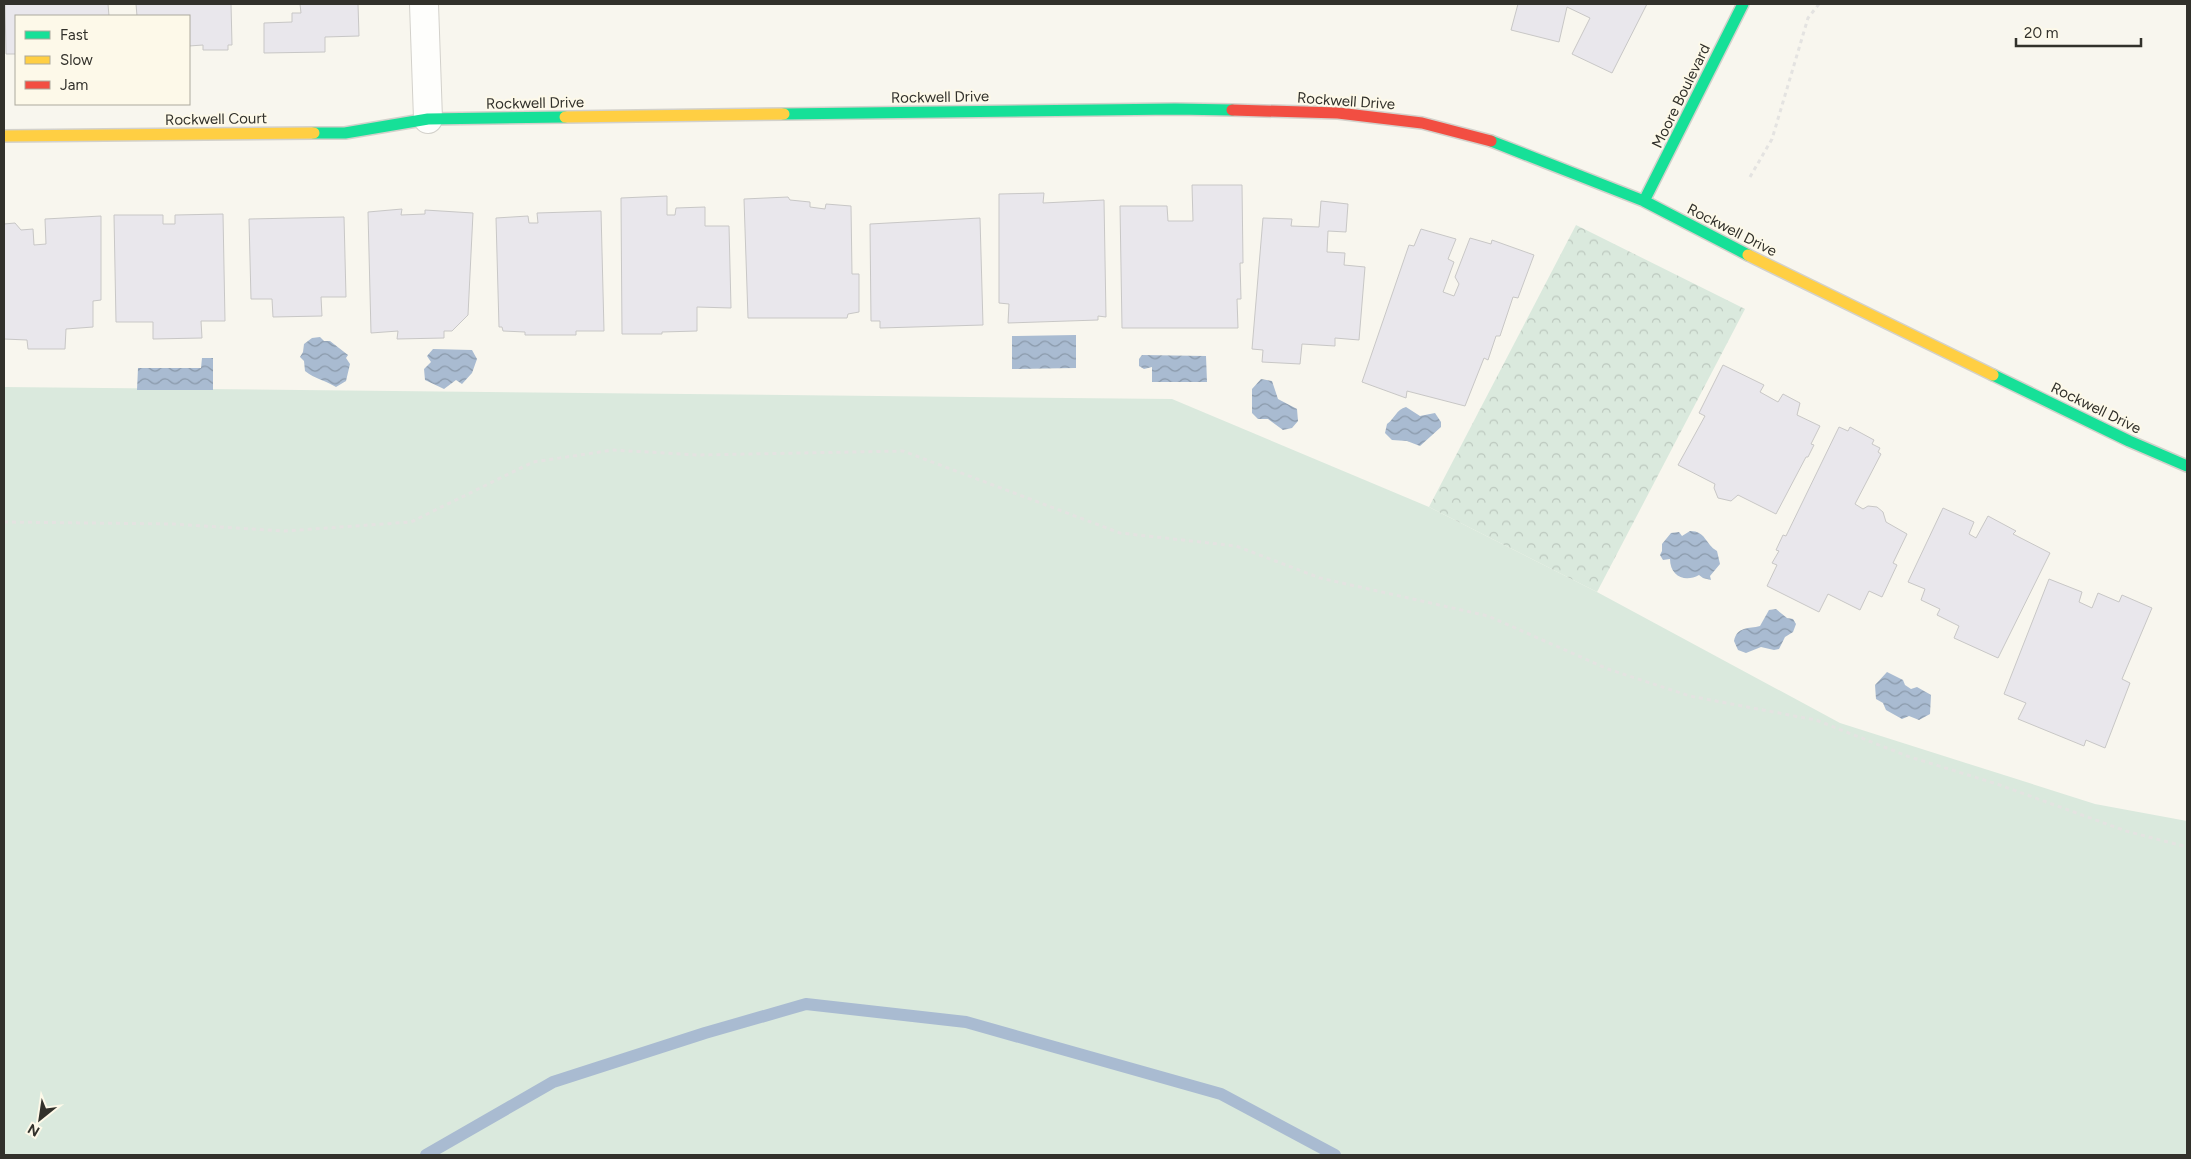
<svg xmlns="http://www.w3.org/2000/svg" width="2191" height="1159" font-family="Figtree,sans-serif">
	<defs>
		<pattern id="park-crowns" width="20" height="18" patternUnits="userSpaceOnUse" patternTransform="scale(1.25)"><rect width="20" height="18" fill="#dae9dd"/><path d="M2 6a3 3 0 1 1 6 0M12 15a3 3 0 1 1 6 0" fill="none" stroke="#bcc8be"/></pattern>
		<pattern id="water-waves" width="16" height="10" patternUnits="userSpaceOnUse" patternTransform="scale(1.25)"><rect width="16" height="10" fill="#a9bbd1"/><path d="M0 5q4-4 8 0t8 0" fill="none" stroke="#8a99aa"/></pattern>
	</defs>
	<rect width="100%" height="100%" fill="#f8f6ee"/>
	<path fill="#dae9dd" d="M4,387L1172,399L1429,507L1597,592L1840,723L2095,804L2187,821V1155H4Z"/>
	<path fill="url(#park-crowns)" d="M1576,225L1745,309L1597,592L1429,507Z"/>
	<path fill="url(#water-waves)" d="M1076,335V368L1012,369V336Z
		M320,337L324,341H330L348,355L346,358L350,364L346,381L336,387C325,380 315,379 305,371L304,361L300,357L303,352L304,344L312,338Z
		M433,349L472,350L477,359L472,373L462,384L456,380L444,389L425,380L424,369L431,362L427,356Z
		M1142,355L1206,356L1207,382H1152V367L1144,369L1139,366V359Z
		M202,358H213V390H137L138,368H201Z
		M1261,379L1272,381L1278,399L1297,409L1298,421L1292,428L1283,430L1268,419H1258L1252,413V389Z
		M1406,407L1420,416L1435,413L1441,422V427L1420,446L1407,441L1392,440L1385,433L1387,424C1395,418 1396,410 1406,407Z
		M1690,531C1706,531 1705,544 1717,551L1720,564L1710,576L1711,580L1703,578L1699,575C1685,583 1670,576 1670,559L1663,560L1660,555L1662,551V544L1671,533L1679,532L1682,536Z
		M1776,609L1787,618L1793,619L1796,624L1793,632L1785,637L1779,649L1774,650L1761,647L1746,653L1738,650L1734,641C1737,626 1749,629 1760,626L1769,610Z
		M1887,672L1903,680L1905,685L1911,689L1917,687L1931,695L1930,714L1919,720L1909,716L1902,719L1886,710L1883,703L1876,699L1875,685Z"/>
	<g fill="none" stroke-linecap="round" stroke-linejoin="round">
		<path stroke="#a9bbd1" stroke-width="12" d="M426,1155L553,1082L705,1033L806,1004L966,1022L1221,1094L1335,1155"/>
	</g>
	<path fill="#e9e7ec" stroke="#c8c7c6" d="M5,4H108L109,16H16V54H6Z
		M136,4H231L232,45H228V50H203V45L189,46V16H137Z
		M300,4H358L359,36L325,37V52L264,53V23L292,22V13H301Z
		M1518,4H1647L1612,73L1572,54L1590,18L1567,7L1559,42L1511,30Z
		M1192,185H1242L1243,263H1240L1241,299H1237L1238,328H1122L1120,206H1167L1168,221H1193Z
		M1044,193L1043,203L1104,200L1106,317L1098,316V320L1008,323L1009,304L999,303V194Z
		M667,196V215H675L676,208L705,207V226H729L731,308L697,307V331L662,332V334H622L621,198Z
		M788,197L790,200L810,202V207L825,209L826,204L851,206L852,274H859V312L848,314L847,318H748L744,199Z
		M1321,201L1348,204L1346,232L1328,231L1327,252L1345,253L1344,265L1365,267L1359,340L1335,338V346L1302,344L1300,364L1262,362L1263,350L1252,349L1263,218L1292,219L1291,226L1319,227Z
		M402,209L401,215L425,214V210L473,213L468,315L452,331H444V338L397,339L398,331L371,333L368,212Z
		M601,211L604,331H576V335H525V332L503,331L502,327H499L496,218L528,216L529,223H538L537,213Z
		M223,214L225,321H201L202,338L153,339V322H116L114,215H163V224H175V215Z
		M101,216V300L93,301V327L66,329L65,349H28L27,340L4,339V349V224L15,223L21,230L33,229L34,245L46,244L45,219Z
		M344,217L346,297H321L322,316L273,317L272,299H251L249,219Z
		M980,218L983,325L880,328V321H871L870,224Z
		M1421,229L1456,239L1448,259L1454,262L1443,292L1454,296L1459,284L1455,277L1470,238L1491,244L1492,240L1534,255L1518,298L1513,297L1500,336H1496L1488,360L1484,358L1465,406L1407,391L1406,398L1362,382L1409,245L1414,246Z
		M1723,365L1764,385L1760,392L1778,402L1783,394L1800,403L1797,415L1820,426L1811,444L1814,445L1808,457H1806L1776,514L1738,495L1731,501L1718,498L1714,488L1715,484L1678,465L1705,416L1699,413Z
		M1839,427L1848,431L1850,427L1874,440L1872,444L1880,448L1878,452L1881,454L1855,504L1863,509L1868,506L1877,507L1883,512L1886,522L1907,534L1893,563L1897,565L1882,597L1869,591L1860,610L1828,594L1819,612L1767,586L1777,565L1772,563L1779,551L1776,550L1783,535L1786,536Z
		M1943,508L1974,522L1969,534L1976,538L1988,516L2016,531L2013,534L2050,553L1998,658L1954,638L1959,626L1937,615L1940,609L1921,600L1925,589L1908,582Z
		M2049,579L2082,592L2079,602L2092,608L2098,593L2119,602L2122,595L2152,608L2122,679L2130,683L2105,748L2086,740L2084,746L2018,719L2026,703L2004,694Z"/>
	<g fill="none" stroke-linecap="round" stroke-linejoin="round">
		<g stroke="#d3d1cb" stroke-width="30">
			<path id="street" d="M424,4L428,119"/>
		</g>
		<g stroke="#d3d1cb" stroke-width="14">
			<path id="fast" d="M784,114L1175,109L1232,110
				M314,133H345L428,119L565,117
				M1491,141L1644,201L1748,255
				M1644,201L1743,4
				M1993,375L2129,441L2187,466"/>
		</g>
		<g stroke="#d3d1cb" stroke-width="14">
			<path id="slow" d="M565,117L784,114
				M4,136L314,133
				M1748,255L1993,375"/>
		</g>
		<g stroke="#d3d1cb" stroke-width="14">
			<path id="jam" d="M1232,110L1338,113L1422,123L1491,141"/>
		</g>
		<path stroke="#e4e3e1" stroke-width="3" stroke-dasharray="4 4" stroke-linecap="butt" d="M1750,177L1772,139L1808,18L1819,4
			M4,522L174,524L285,531L411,522L533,462L613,450L698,455L903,451L1120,533L1236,546L1320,578L1488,616L1608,669L1690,696L1816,720L1907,756L1997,784L2126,831L2187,847"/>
		<use href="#street" stroke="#fefefc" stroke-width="28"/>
		<use href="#fast" stroke="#16e098" stroke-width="11"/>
		<use href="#slow" stroke="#ffcf43" stroke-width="11"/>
		<use href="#jam" stroke="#f24e42" stroke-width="11"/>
	</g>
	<g text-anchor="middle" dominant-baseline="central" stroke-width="4" stroke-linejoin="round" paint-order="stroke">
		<g font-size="15" fill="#32312b" stroke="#fdf9e9">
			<text transform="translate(1681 96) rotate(-64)">Moore Boulevard</text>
			<text transform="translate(940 97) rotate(-1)">Rockwell Drive</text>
			<text transform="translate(1346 101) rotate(4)">Rockwell Drive</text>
			<text transform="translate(535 103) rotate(-1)">Rockwell Drive</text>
			<text transform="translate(216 119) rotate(-1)">Rockwell Court</text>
			<text transform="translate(1732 230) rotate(27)">Rockwell Drive</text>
			<text transform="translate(2096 408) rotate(26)">Rockwell Drive</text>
		</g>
	</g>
	<rect width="2191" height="1159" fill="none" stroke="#32312b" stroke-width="10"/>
	<rect x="15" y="15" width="175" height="90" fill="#fdf9e9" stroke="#aca99d"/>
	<rect x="25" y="31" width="25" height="8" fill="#16e098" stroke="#aca99d"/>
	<text x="60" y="40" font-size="15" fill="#32312b">Fast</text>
	<rect x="25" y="56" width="25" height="8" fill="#ffcf43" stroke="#aca99d"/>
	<text x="60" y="65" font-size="15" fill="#32312b">Slow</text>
	<rect x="25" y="81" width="25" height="8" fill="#f24e42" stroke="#aca99d"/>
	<text x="60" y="90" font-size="15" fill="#32312b">Jam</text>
	<g transform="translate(40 1119) rotate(210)" stroke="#fdf9e9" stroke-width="4" paint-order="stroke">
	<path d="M0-4L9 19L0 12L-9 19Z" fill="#32312b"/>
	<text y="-8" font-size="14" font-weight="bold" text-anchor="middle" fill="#32312b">N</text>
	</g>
	<path d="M2016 38v8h125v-8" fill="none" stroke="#32312b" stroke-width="2.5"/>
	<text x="2024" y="38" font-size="15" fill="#32312b" stroke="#fdf9e9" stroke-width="4" paint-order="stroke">20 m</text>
</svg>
